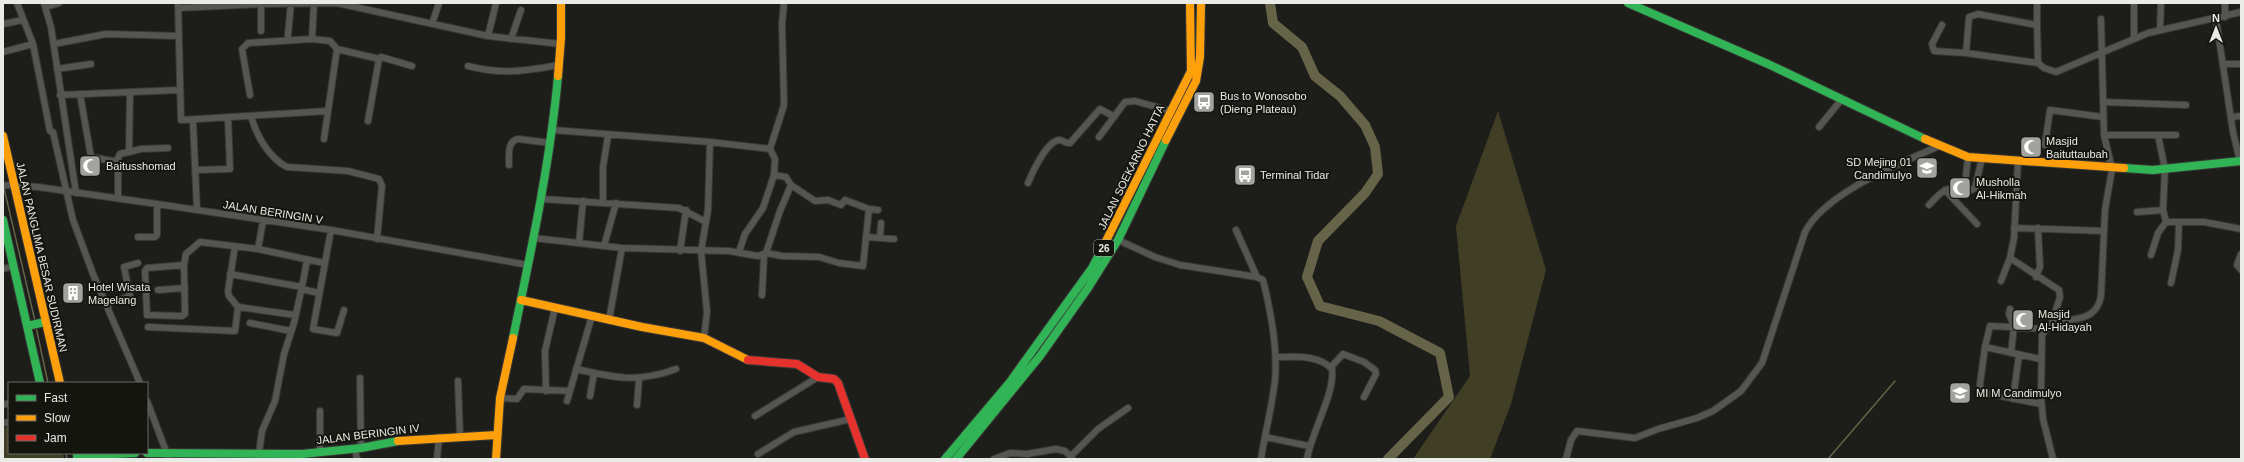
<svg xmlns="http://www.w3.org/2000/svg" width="2244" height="462" font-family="Arial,sans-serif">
	<rect width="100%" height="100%" fill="#1d1d19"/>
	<path fill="#403f26" d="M1498,111L1546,270L1511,404L1490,459H1413L1470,376L1456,226Z
		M9,426V453H63L64,459H3V428Z"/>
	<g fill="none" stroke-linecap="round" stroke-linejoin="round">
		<path stroke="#656348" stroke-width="1.5" d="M4,188L35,321
			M36,327L48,383
			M66,453L67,459
			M1828,459L1895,381"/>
		<path stroke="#656348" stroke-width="10" d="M1270,3L1273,23L1302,47L1315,76L1340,96L1365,125L1375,147L1378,174L1365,193L1318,241L1307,277L1320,306L1379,321L1440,353L1449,397L1388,459"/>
		<g stroke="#383835" stroke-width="8">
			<path id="street" d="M44,3L51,27L76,193
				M178,3L181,120L328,111
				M314,3L312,39L330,41L337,49L379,59L381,57L412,66
				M261,4V31
				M46,7L59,3
				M178,8L261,4L337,3L488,36L561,44
				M2225,17V3
				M2216,19L2233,132L2240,161
				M3,24L23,20
				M432,24L439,3
				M1942,25L1932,44L1934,51L1966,53
				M2037,25V3
				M2160,30L2161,3
				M288,35L291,3
				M488,36L496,3
				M2134,38V3
				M511,39L521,10
				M33,44L50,131L53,132L73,220L93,274L140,383
				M54,44L106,34L178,36
				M3,52L33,44L17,3
				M2038,63L1966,53L1969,17L1978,14L2037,25L2038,63L2044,68L2056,72L2148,33L2241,12
				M2223,64H2241
				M468,66C501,75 525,71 559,65
				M57,69L91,64
				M80,94L91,157L118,162
				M60,95L179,90
				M250,95L242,49L248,43L312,39
				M2103,102L2186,105
				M251,116C256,135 269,158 287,167L348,171L379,179L382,186L377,239
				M2231,117L2241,116
				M193,121L197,210
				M368,121L379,59
				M1819,127L1842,99
				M553,130L710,142L708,210L701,251L707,312L704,338
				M2104,135H2176
				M2158,135L2165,169L2163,210
				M1099,137L1125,102L1135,101L1171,111
				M324,139L337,49
				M710,142L770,149L784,105L782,24L784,3
				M2045,145L2050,110L2103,117
				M129,151L130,93
				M509,165C509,156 507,141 518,139L551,143
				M196,170L230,169L228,118
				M1966,175L1968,157
				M1028,183C1032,173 1046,142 1059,140C1063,140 1066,144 1070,143L1100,109L1113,116
				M3,186L9,185L38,187L157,204L331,230L528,265
				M1945,190L1977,224
				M118,198V158L120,154L141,149L168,148
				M542,199L679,208L706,222
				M603,202V167L608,136
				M1929,205C1934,200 1940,192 1946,190C1956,186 1965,195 1975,188L1982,158
				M869,209L878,210
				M2137,212L2163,210L2166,222H2204L2241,229
				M263,221L258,249L324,263
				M2014,228L2104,231
				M331,230L313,329L337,333L344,310
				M1236,230L1257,277
				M138,237H155L157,235V204
				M867,237L894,239
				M534,238L622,248
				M880,238L881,223
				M1118,240L1155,257L1180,265L1257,277L1263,280C1271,312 1278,347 1275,380C1272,407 1265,433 1261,459
				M579,243L583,201
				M604,246L616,203
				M680,251L686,210
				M739,252L745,234L763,208L774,175
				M766,253L780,211L791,185
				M2241,254L2237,265L2241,270
				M2151,255L2158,233L2166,222
				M2010,258L2059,290L2060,297L2051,326
				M184,265L185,314L182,316L147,315L145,271L147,268L184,265L186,254L200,242L258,249
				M3,269L13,266
				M230,274L302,287L294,323L284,354L275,401L262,431L259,453
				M2036,277L2040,267L2038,228
				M2001,281L2010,258L2014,238L2018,161
				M2171,283L2178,250L2179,222
				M302,287L307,260
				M301,289L319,293
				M158,290L185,288
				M762,295L764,256
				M106,305L130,296L124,267L138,263
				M238,307L295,315
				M2010,309L2009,314L2014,326L2011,353
				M609,320L622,248L729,251L758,256L766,253L782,256L819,257L839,263L863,266L869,209L845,200L841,205L828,200L815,201L791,185L786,177L774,175L775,159L770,149
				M250,323L291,331
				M148,327L235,331L238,307L229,296L228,291L235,246
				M1985,347L2040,359
				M1276,357C1294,357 1318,354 1332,369C1335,394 1311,433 1307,459
				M1331,367L1343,354L1364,362L1375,370L1376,374L1364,397
				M576,369C615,378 638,383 676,369
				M360,378L361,448
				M458,381L460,436
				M546,391L545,351L555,308
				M590,396L594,373
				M500,398L517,399L524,389L570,391
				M2013,399L2019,355
				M147,401L169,459
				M567,401L592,316
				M2041,404L1985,393L1980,389V384L1985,347L1990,326L2047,329
				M3,405L9,403
				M637,405L639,379
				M320,411V452
				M755,416L818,377
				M3,423L9,422
				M1265,437L1309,446
				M355,449L357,459
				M758,454L794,432L851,419
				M1071,456L1098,429L1128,408
				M437,459L439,437
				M994,459L1010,453L1027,454L1056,449L1065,451L1073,459
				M1566,459L1571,440L1577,431L1635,438L1658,429L1697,418L1713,411L1741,391L1762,363L1805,232C1825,193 1899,164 1939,146
				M2053,459L2043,419L2041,396L2042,335C2057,309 2094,332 2101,296L2105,210L2112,169L2104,135L2101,19"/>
		</g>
		<g stroke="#383835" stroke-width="10">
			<path id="fast" d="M1628,3L1768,64L1925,139
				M2124,168L2153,170L2241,161
				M3,220L40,383
				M27,326L45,322
				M513,338C531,251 550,164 558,76
				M147,453L302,454L361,448L398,441
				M77,456L135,453
				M945,459L1010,382L1092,268L1103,247
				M956,459L1040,356L1088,288L1118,240L1166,140"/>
		</g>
		<g stroke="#383835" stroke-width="10">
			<path id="slow" d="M558,76L561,38V3
				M3,136L60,383
				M1925,139L1968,157L2124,168
				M1166,140L1196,81L1200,57L1201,3
				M1103,247L1191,71L1190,3
				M521,300L642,327L704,338L748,360
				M398,441L496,435
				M496,459L500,398L513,338"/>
		</g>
		<g stroke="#383835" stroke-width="10">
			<path id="jam" d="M748,360L797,364L818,377L834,379L838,383L865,459"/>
		</g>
		<use href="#street" stroke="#555551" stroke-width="6"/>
		<use href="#fast" stroke="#30b455" stroke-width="8"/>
		<use href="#slow" stroke="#ff9f0a" stroke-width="8"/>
		<use href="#jam" stroke="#e5322d" stroke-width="8"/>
	</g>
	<defs>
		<g id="bus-square" transform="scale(1.15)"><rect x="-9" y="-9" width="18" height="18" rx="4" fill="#a2a29e" stroke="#15150f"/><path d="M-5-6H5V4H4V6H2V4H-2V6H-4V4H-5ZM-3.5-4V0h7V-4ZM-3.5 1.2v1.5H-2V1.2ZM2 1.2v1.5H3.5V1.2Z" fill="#fff"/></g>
		<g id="mosque-square" transform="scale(1.15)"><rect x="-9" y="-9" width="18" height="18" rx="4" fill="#a2a29e" stroke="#15150f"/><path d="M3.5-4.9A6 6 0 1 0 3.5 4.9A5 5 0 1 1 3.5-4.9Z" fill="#fff"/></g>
		<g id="school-square" transform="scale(1.15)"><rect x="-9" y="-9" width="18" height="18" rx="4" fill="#a2a29e" stroke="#15150f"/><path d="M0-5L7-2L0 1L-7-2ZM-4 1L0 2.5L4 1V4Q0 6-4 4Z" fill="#fff"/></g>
		<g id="building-square" transform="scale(1.15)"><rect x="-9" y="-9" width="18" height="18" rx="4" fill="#a2a29e" stroke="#15150f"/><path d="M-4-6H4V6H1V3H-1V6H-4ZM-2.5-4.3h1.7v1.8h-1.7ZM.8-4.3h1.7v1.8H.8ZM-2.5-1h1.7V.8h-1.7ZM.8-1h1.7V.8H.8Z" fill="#fff"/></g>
	</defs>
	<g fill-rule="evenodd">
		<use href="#bus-square" x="1204" y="102"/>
		<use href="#mosque-square" x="2031" y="147"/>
		<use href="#mosque-square" x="90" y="166"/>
		<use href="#school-square" x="1927" y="168"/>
		<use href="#bus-square" x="1245" y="175"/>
		<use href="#mosque-square" x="1960" y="188"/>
		<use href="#building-square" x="73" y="293"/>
		<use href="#mosque-square" x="2023" y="320"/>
		<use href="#school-square" x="1960" y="393"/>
	</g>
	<g text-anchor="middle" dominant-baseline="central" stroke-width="4" stroke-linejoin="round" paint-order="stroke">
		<rect fill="#15150f" stroke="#aaaaa6" stroke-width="1" x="1094" y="240" width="20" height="16" rx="3"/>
		<g font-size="10" font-weight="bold" fill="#eaeae6">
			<text x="1104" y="248">26</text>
		</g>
		<g font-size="11" fill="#eaeae6" stroke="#15150f" text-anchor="start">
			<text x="1220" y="96">Bus to Wonosobo<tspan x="1220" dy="13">(Dieng Plateau)</tspan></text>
			<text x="2046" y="141">Masjid<tspan x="2046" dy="13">Baituttaubah</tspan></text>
			<text x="1912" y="162" text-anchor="end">SD Mejing 01<tspan x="1912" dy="13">Candimulyo</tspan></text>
			<text x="106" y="166">Baitusshomad</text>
			<text x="1260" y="175">Terminal Tidar</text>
			<text x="1976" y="182">Musholla<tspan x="1976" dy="13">Al-Hikmah</tspan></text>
			<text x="88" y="287">Hotel Wisata<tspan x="88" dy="13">Magelang</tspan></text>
			<text x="2038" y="314">Masjid<tspan x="2038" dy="13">Al-Hidayah</tspan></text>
			<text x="1976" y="393">MI M Candimulyo</text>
		</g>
		<g font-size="11" fill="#eaeae6" stroke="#15150f">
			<text transform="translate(1131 167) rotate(-64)">JALAN SOEKARNO HATTA</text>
			<text transform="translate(273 212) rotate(9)">JALAN BERINGIN V</text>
			<text transform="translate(42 257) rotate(77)">JALAN PANGLIMA BESAR SUDIRMAN</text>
			<text transform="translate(368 434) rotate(-7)">JALAN BERINGIN IV</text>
		</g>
	</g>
	<rect width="2244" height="462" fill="none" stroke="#eaeae6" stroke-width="8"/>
	<rect x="8" y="382" width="140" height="72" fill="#15150f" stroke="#6a6a65"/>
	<rect x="16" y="395" width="20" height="6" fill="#30b455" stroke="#6a6a65"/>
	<text x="44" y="402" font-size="12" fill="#eaeae6">Fast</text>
	<rect x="16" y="415" width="20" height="6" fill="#ff9f0a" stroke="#6a6a65"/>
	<text x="44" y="422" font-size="12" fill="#eaeae6">Slow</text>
	<rect x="16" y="435" width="20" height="6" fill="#e5322d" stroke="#6a6a65"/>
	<text x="44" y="442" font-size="12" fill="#eaeae6">Jam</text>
	<g transform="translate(2216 28)" stroke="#15150f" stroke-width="3" paint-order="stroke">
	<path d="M0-3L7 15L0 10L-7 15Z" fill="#eaeae6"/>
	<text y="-6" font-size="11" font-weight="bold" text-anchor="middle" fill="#eaeae6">N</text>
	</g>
</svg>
